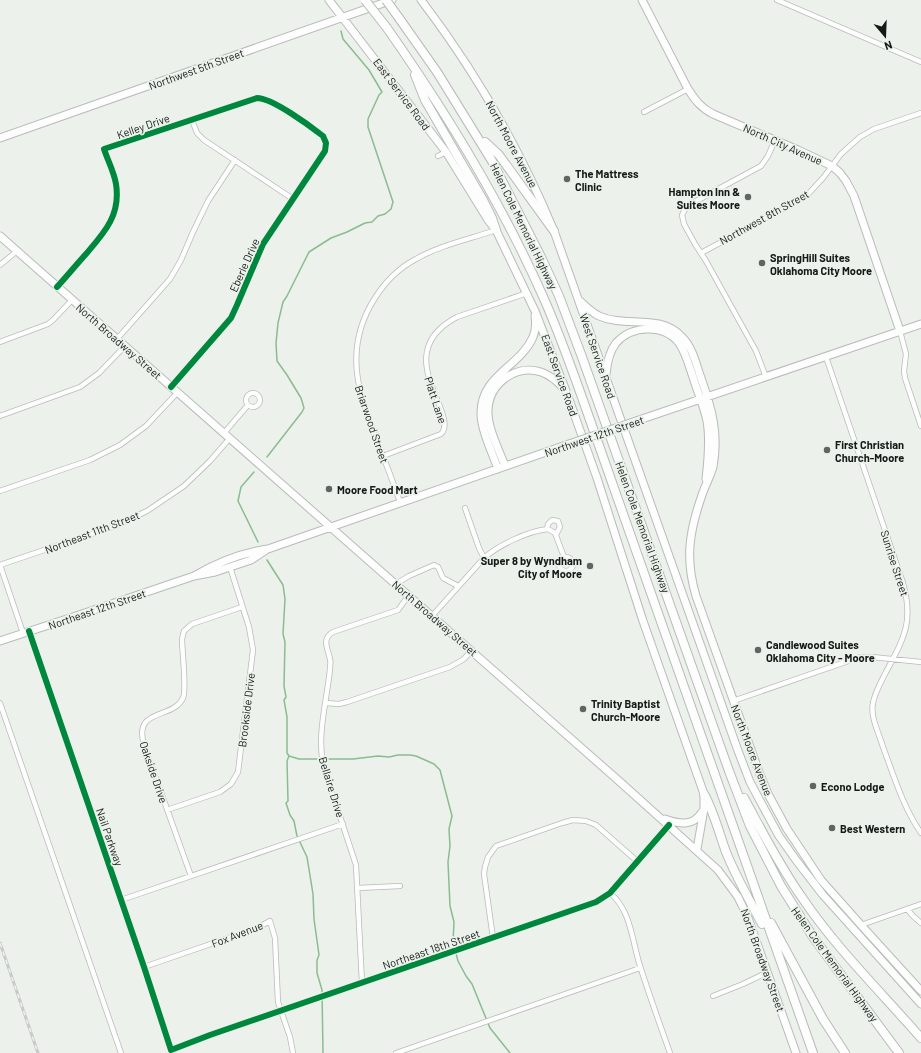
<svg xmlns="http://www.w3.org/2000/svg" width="921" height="1053" font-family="Barlow,sans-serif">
	<rect width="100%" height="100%" fill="#ecf1ec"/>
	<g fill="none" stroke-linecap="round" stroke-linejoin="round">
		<path stroke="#8bbc90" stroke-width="1.5" d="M267,457L302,412L304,408L301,398L287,375L277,361L276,343L278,323L283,302L287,296L309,252L331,238L347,232L365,223L372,222L378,216L385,214L391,209L393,202L368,127V119L379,95L382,92L369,70L343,39L341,31
			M254,472L241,487L238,501L258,542
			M267,560L283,585L285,599L283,634L285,642L284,686L286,697L284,700L287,717V753L289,756L287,761L288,801L286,803L290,815L294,821L297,836L307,857L313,894L314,919L319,955L317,960V973L322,990L323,1053
			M289,756L299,759H320
			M324,759H353L378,756L389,757L398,755H410L416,756L434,764L440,770L452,816L449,829L450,846L448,862L450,906L454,922L453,942L458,961L466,976L472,984L490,1028L510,1053"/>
		<g stroke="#b8bcb8" stroke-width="6">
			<path id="street" d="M777,0L921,62
				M644,112L688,89
				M192,120L197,133L204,140L293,199
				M438,156L446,152
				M701,253L794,203L809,193L823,178L841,154L860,137L874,129L921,113
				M0,265L17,251
				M57,287C67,276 76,265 86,254C104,233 121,215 116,184C114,172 108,161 104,149L257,98C272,98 309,125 323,136L326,143L325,151L263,244L237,305L231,318L171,387
				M900,331L906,354L904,371L905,378L921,426
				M117,339L170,279L181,260L193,232L208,201L235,160
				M0,342L48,324L53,320L72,300
				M826,357L903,583C914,622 904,638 886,672C881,682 875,692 873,703C870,717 879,733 883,747C894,776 903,807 921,833
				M766,377L756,351L706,261L695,244L684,224L682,215L687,206L761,166L768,156L775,140
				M246 400a7 7 0 1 1 14 0a7 7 0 1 1-14 0Z
				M0,416L80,387L99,373L125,346
				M224,433L248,405
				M383,456L441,434C461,414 387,354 457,317L527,293
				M0,491L90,460L120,445L146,426L178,392
				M400,502C394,486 389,470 382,454C361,401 340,352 375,298C385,282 399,268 416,259C440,245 470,239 496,230
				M465,508L479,548L484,558
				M547,529L548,524L552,520L558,521L560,527L556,535
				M559 564a7 7 0 1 1 14 0a7 7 0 1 1-14 0Z
				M0,565L115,526L147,511L184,486L210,461L230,438
				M0,565L23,633
				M396,584L409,576L434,565L438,567L443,578L458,586
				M432,616L484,558C499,545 528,531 548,529L555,533L564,557
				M29,631L144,967L171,1050L210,1035L596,902L610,893L669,825
				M733,701L860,657H872L921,662
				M0,703L121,1053
				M326,703L339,704L347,702L450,667L464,659L471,651
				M167,810L220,792L231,784L238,772L253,650L249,627L230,567
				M191,876L144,745C133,707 173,720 183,698C187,690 182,651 182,639L184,631L192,624L242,607
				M358,888L400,886
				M610,893C632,911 632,943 641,969C650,997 660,1025 670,1053
				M121,900L343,824
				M907,909L913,916L921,923
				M861,925L921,904
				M493,938L484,874L485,867L488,857L496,846L562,823L573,820L586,821L596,825L638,862
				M144,967L257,928L270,921L275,938L278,1002L290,1037L293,1053
				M362,983L356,865L325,771C315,740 327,701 330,669C330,666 331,662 330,659C328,649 321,639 333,632L398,610L409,595
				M713,996L743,984L768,972
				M396,1053L640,968"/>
		</g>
		<g stroke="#b8bcb8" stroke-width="9">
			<path id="secondary" d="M329,0L446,152L488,220L496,230L535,311L566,391L597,478L643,621L704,794V809L697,849
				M421,0C476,72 519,147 554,231L737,748L750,782L759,799L779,836L796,860L823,895L921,1004
				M642,0L688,89C695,100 701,108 713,114L798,150L832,166L840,173L846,181L854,196L900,331
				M0,138L392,0
				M0,236L619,781L718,870L738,897L748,918L796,1053
				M580,301C586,307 591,312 599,316C626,328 660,313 682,337C693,348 696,364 701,378C712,409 719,434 713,467C710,477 705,486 702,495C689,532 685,559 696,596L759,772L768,794L787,829L821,880L861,925L921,991
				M606,374C607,363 609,352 616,343C632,325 664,324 679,343C686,353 689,366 693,377C697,391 704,406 707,421C710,438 708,462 706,479
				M639,420L921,324
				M505,466C499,450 487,427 488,410C489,384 515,364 541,372C550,375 557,381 563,388
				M498,469C492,452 481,430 481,413C481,375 520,367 533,337C536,330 536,323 535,316
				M194,576C218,562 240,553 268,549L569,444
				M0,641L76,616L194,576L215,572L251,560L266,550
				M665,819C679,824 693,827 702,812"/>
		</g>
		<g stroke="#b8bcb8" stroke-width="10">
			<path id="highway" d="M399,18L437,72L492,161L541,257L559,296L582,357L729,771L750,826L781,886L813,937L899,1053
				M387,28C448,115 502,203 545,301C562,340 576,380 590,420L813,1053
				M415,75L425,100L483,200L492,218L496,230
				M485,142L499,155L554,231
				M704,794C714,812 719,833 726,852C736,877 750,901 762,924
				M744,798C762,831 779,865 801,896C835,947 880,991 921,1038
				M771,923L823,1019L845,1053"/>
		</g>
		<use href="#street" stroke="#fcfdfc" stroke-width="4.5"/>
		<use href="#secondary" stroke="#fcfdfc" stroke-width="7"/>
		<use href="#highway" stroke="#fcfdfc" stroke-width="8"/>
		<g stroke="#c8c9c8" stroke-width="3">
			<path id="rail" d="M0,943L38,1053"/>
		</g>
		<use href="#rail" stroke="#ebf2eb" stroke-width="1.5" stroke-dasharray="4.5" stroke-linecap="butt"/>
		<g stroke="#b8bcb8" stroke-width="9" stroke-linecap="butt">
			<path id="secondary-bridge" d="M569,444L639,420"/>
		</g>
		<g stroke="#b8bcb8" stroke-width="10" stroke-linecap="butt">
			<path id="highway-bridge" d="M365,0L387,28
				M386,0L399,18"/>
		</g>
		<use href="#secondary-bridge" stroke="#fcfdfc" stroke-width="7"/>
		<use href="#highway-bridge" stroke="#fcfdfc" stroke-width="8"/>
		<g stroke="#ebf2eb" stroke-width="8">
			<path id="cycleway" d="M57,287C67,276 76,265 86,254C104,233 121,215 116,184C114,172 108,161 104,149L257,98C272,98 309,125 323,136L326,143L325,151L263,244L237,305L231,318L171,387
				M29,631L144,967L171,1050L210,1035L596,902L610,893L669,825"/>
		</g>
		<use href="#cycleway" stroke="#00873e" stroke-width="6"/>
	</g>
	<g fill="#616561" stroke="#ebf2eb" stroke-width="1.5">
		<circle cx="567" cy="179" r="4"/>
		<circle cx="748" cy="197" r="4"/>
		<circle cx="762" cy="263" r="4"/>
		<circle cx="827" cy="450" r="4"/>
		<circle cx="329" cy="489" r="4"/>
		<circle cx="590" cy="566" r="4"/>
		<circle cx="758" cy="650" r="4"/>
		<circle cx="583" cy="709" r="4"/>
		<circle cx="813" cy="786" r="4"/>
		<circle cx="832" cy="828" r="4"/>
	</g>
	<g text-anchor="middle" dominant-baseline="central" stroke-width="3.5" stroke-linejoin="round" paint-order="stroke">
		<g font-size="11" fill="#161916" stroke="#ebf2eb">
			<text transform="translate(196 69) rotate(-20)">Northwest 5th Street</text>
			<text transform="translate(402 94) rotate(53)">East Service Road</text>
			<text transform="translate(143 126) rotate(-19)">Kelley Drive</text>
			<text transform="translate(512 144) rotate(62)">North Moore Avenue</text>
			<text transform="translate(783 144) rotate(24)">North City Avenue</text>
			<text transform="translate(764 217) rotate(-29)">Northwest 8th Street</text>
			<text transform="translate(524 226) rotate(64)">Helen Cole Memorial Highway</text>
			<text transform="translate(244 265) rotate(-66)">Eberle Drive</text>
			<text transform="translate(119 341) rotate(41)">North Broadway Street</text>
			<text transform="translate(598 356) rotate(71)">West Service Road</text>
			<text transform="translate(560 375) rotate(70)">East Service Road</text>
			<text transform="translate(436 400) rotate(72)">Platt Lane</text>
			<text transform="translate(372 424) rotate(71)">Briarwood Street</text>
			<text transform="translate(594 436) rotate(-19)">Northwest 12th Street</text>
			<text transform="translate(643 527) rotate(70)">Helen Cole Memorial Highway</text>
			<text transform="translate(92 532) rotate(-21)">Northeast 11th Street</text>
			<text transform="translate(895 563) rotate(72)">Sunrise Street</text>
			<text transform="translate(97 609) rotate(-19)">Northeast 12th Street</text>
			<text transform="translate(435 618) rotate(41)">North Broadway Street</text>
			<text transform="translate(246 710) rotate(-83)">Brookside Drive</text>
			<text transform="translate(752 750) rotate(69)">North Moore Avenue</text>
			<text transform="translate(154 772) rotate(71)">Oakside Drive</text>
			<text transform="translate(332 787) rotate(73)">Bellaire Drive</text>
			<text transform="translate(110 837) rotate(71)">Nail Parkway</text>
			<text transform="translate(237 934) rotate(-21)">Fox Avenue</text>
			<text transform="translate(431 949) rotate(-19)">Northeast 18th Street</text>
			<text transform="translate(763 960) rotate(70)">North Broadway Street</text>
			<text transform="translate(835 964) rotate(54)">Helen Cole Memorial Highway</text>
		</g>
		<g font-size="11" font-weight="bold" fill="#161916" stroke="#ebf2eb" text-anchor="start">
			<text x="575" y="173">The Mattress<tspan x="575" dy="13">Clinic</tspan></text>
			<text x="740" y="191" text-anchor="end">Hampton Inn &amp;<tspan x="740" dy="13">Suites Moore</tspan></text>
			<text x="770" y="257">SpringHill Suites<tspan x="770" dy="13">Oklahoma City Moore</tspan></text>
			<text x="835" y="444">First Christian<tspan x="835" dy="13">Church-Moore</tspan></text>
			<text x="337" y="489">Moore Food Mart</text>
			<text x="582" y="560" text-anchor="end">Super 8 by Wyndham<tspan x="582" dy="13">City of Moore</tspan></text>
			<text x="766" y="644">Candlewood Suites<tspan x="766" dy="13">Oklahoma City - Moore</tspan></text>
			<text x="591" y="703">Trinity Baptist<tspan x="591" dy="13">Church-Moore</tspan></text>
			<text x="821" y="786">Econo Lodge</text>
			<text x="840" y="828">Best Western</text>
		</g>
	</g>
	<g transform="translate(885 36) rotate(161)" stroke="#ebf2eb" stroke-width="3" paint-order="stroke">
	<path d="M0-3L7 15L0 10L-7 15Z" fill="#161916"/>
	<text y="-6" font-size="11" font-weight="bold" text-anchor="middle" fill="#161916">N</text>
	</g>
</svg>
